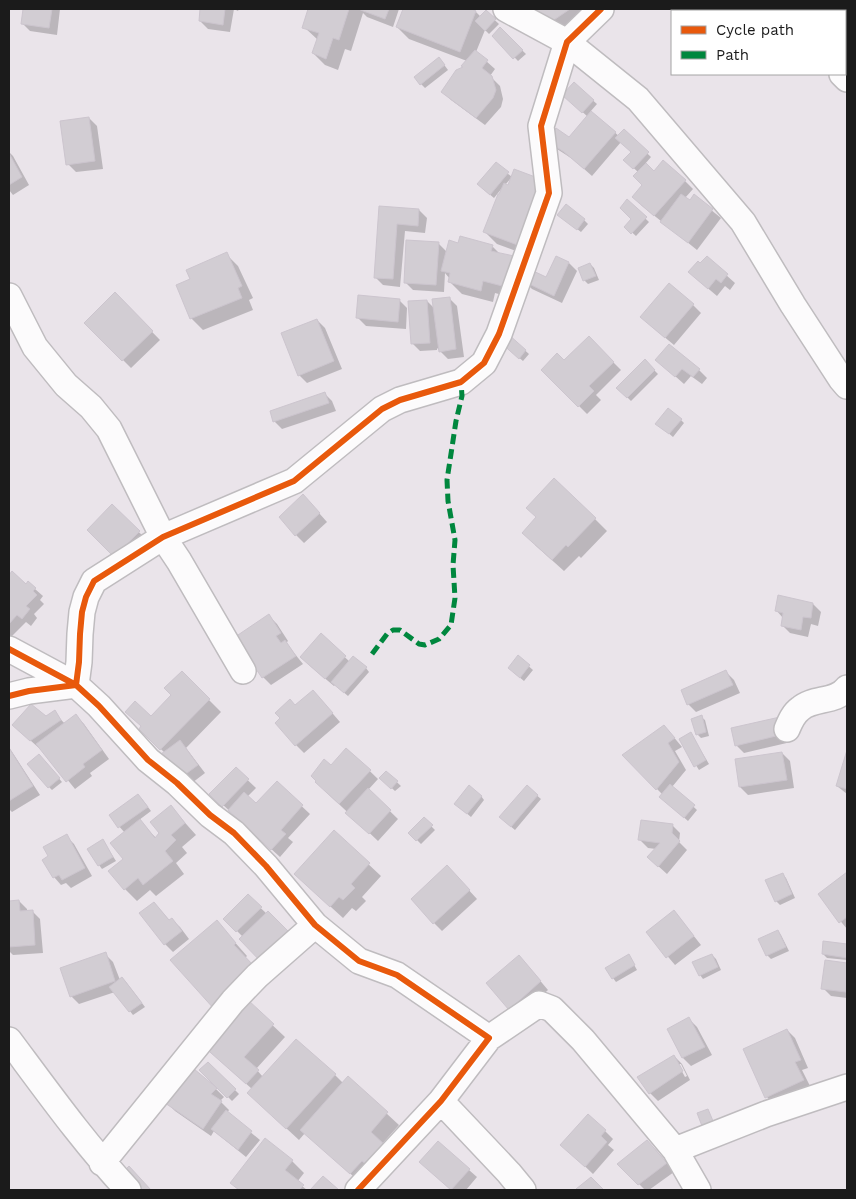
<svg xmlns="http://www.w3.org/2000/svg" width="856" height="1199" font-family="'Work Sans',sans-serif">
	<rect width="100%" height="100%" fill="#eae4ea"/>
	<path fill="#0003" fill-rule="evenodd" d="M24,9H60L57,35L30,31L22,23Z
		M202,9H239L238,11L234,9L230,32L208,29L200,21Z
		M310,9H399L393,27L367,17L363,13L351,51L345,49L338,70L325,65L313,53L318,40L304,27Z
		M404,9H469L476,12L481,17L486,12L499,24L489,34L485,30L476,52L495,69L490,76L500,86L503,99L501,107L485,125L451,100L443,92L465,67L467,61L409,39L397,27Z
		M534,9H583L585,12L554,34Z
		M500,29L526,54L518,61L494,36Z
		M442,62L448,70L425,88L421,84Z
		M574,84L597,104L590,112L619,136L624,131L651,157L645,164L654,173L685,181L693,189L685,198L690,202L694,196L721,218L697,250L641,205L644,185L638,172L625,160L632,152L621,142L592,176L574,160L557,149L549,141L569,138L588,117L564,95Z
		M89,118L97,126L103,169L76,172L68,164Z
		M9,152L13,156L29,185L13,195L9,190Z
		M496,164L512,177L535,258L497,244L485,232L502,188L494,198L482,188ZM512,177L509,186L505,185Z
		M627,201L649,222L636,236L626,227L633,219Z
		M380,207L419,210L427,218L425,233L405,231L400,287L383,285L375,277Z
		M563,218L584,220L588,224L581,232Z
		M438,243L447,252L459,244L492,246L500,254L518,299L495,293L493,302L462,294L450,282V279L445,273L444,292L413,290L405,282Z
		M226,254L238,266L253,298L249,300L253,310L203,330L191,318V280Z
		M707,258L735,283L730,290L725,286L717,296L698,280L701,265Z
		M569,263L577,271L562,303L532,289L524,281L547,279Z
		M590,264L594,268L599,280L588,284L584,280Z
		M115,294L160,340L131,368L86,323Z
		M449,298L457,306L464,357L448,359L437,348V350L420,351L412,343L427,301L435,309Z
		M399,300L407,308L406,329L366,326L358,318Z
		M693,305L701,313L674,345L650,325Z
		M317,320L325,328L342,369L307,383L299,375Z
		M508,335L529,354L523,361L505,346Z
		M589,338L621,370L596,395L601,400L587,414L543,370L564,362Z
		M657,360L699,370L707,378L702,384L691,376L684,384Z
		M645,361L658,374L631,401L618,388Z
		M324,393L332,401L336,411L282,429L274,421Z
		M681,420L684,423L673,437L661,427Z
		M311,504L327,522L304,543L296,535Z
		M112,506L147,540L123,564Z
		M537,517L595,519L607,531L581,558L579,556L564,571L535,545Z
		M12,573L26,586L35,589L43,596L40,600L44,604L34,614L37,618L31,626L26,622L9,639V577Z
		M813,604L821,612L818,626L811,624L808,637L790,633L782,625L783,618L776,610Z
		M269,616L277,624L288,641L286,643L303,664L271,685L263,677Z
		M321,635L350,662L366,668L369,672L348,696L335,685L334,686L309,665Z
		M518,657L533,670L524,681L513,672Z
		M726,672L734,680L740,693L696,712L688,704Z
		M182,673L221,712L186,748L205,773L188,786L165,753L140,729L173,696Z
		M321,700L340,722L304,753L296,745L295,707Z
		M54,712L65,724L76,716L84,724L109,759L90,773L92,776L75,789L41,747L39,748L22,733Z
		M701,717L705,720L709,736L701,738L697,734Z
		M787,727L791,742L744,753L736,745Z
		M691,734L709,764L699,770L680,740Z
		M672,735L682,747L675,751L686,770L672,787L697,810L688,821L664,800L662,794L624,756Z
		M9,747L40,795L12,812L9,809Z
		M347,749L378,779L368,790L398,819L378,841L324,790L331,766Z
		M847,752V794L837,786Z
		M782,753L790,761L794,788L748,795L740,787Z
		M42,759L62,782L52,790L49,787Z
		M236,769L256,788L247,797L256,805L277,783L310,814L288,838L293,842L280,857L211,794Z
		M386,772L401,786L395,791L381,778Z
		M527,787L541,799L515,830L504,821Z
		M481,796L484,800L471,817L459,807Z
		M142,799L151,811L139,820L156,838L161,833L171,807L196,835L182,847L187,853L176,863L184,874L156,896L150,890L137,901L125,889V833L110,816Z
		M424,819L435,830L421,844L410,833Z
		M672,825L680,833L679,842L687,850L667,874L657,865L656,849L648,848L640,840Z
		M334,832L381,876L362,897L366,901L356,911L352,908L343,918L308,886Z
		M66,836L74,844L92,876L71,888L66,883L61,885L54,877L50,857Z
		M103,841L116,861L102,869L99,865Z
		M782,874L786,878L795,898L780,905L776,901L767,881Z
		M847,874V929L819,895Z
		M455,875L477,899L442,931L434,923Z
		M248,896L267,914L243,937L225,919Z
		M19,901L27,909V912L32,911L40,919L43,953L13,955L9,951V902Z
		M154,903L170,921L172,920L180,927L189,939L173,952L165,944Z
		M674,911L701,945L675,965L647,932Z
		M217,922L247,956L245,958L248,1002L285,1037L256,1069L263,1077L335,1075L343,1083L348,1078L399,1125L382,1144L363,1185L305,1133L299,1140L261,1105L252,1089L216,1057L214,1033Z
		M778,931L781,935L789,951L771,959L767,955Z
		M825,942L847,945V960L827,958L823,954Z
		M105,954L113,962L120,980L122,978L126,982L145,1007L133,1015L115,992L79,1004L71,996Z
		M712,955L716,959L721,970L703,979L700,975Z
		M629,956L637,970L616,982L613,978Z
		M826,962L847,964V998L831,996L823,988Z
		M526,964L548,990L518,1017L510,1009Z
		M689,1019L697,1027L712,1055L691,1066L683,1058L668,1030Z
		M787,1030L795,1038L808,1068L802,1070L811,1088L774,1105L767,1097Z
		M674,1056L682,1064L690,1080L658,1101L650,1093ZM678,1064H681L687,1076L685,1077Z
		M208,1063L239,1094L232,1101L201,1070Z
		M216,1089L224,1097L220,1101L229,1110L227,1113L260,1140L246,1157L214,1131L211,1136L175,1111L167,1103Z
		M605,1131L613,1139L608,1145L614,1150L593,1174L570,1152Z
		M266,1140L292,1161L304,1173L297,1182L307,1190H239L232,1183Z
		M655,1149L674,1172L649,1190H645L619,1164Z
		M429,1170H469L477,1177L466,1190H452Z"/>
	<path fill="#d2cdd3" stroke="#ccc5ce" d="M23,9H52L49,28L21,24Z
		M200,9H225L223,25L199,21Z
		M308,9H349L339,40L333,38L326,59L312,53L319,33L302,28Z
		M358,9H389L385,19Z
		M403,9H472L476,11L460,52L396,27Z
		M532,9H570L545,26Z
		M486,10L496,19L485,31L475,21Z
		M500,27L523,50L513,59L492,36Z
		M475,50L488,60L482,68L492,76L496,90L493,98L476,118L441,92L456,70L463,67L461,66Z
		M439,57L445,65L420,85L414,77Z
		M574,82L594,100L582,113L562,95Z
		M591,111L616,132L584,169L564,152L547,141L556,128L569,137Z
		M89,117L95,161L66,165L60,121Z
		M624,129L649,152L633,169L623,160L631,152L615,138Z
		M9,153L22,177L9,185Z
		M663,160L686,180L654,216L632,197L642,185L633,176L646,163L654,171Z
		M496,162L509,172L490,195L477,184Z
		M514,169L538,178L540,184L523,247L483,232L498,194H499L504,183L508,185Z
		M681,194L690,200L694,194L713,209L688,243L660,222Z
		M627,199L647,217L631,234L624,227L631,219L620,208Z
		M566,204L585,219L577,230L557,215Z
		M379,206L419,209L418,226L397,224L393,279L374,278Z
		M460,236L493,245L491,251L514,256L506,287L483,281L481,291L448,282L450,273L441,271L449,240L458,243Z
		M406,240L439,242L436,285L404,283Z
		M227,252L242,286L238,288L242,298L190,319L176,285L190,279L186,270Z
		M556,256L569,262L554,296L523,281L529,269L546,277Z
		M707,256L728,274L721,283L716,279L708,289L688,272L698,261L700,263Z
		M590,263L596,276L583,281L578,268Z
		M669,283L694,304L665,338L640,317Z
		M115,292L153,331L122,361L84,323Z
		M358,295L400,299L398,322L356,318Z
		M450,297L456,349L439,352L432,299Z
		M427,300L430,343L411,344L408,301Z
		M317,319L334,361L298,376L281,333Z
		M508,334L526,350L519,359L500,342Z
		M589,336L614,362L589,386L594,391L578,407L541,370L557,353L564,360Z
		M669,344L700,369L693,377L682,369L675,377L655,360Z
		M645,359L655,370L627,398L616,388Z
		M325,392L329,403L273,422L270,411Z
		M668,408L682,419L669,434L655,424Z
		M554,478L596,518L568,547L566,545L552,560L522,533L536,517L526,508Z
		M303,494L320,513L295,536L279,517Z
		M112,504L140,531L114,557L87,530Z
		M12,571L26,584L28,581L36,588L33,591L37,595L26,606L30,609L22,619L17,615L9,624V575Z
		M778,595L813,603L811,618L803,617L801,630L781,626L783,613L775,611Z
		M269,614L281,633L276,636L281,643L285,640L296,656L262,678L235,637Z
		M321,633L346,656L325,679L300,657Z
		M518,655L530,665L520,678L508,668Z
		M353,656L367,667L344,693L331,682Z
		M726,670L733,685L687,705L681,690Z
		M182,671L210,699L160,750L139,729L141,726L125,712L135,701L151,716L171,695L164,688Z
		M313,690L333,713L295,746L275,723L280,718L275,713L290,699L295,705Z
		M31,704L46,716L55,710L61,720L30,741L12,725Z
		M76,714L102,750L83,764L85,767L66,782L36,744Z
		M702,715L706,732L696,735L691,719Z
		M780,717L784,734L735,746L731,728Z
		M664,725L675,738L668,743L679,762L656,790L622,755Z
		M691,732L706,760L694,767L679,739Z
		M180,740L198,765L179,779L161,754Z
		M9,748L33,786L9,801Z
		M346,748L371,770L339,804L315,782L316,781L311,776L324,759L331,765Z
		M847,750V789L836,786Z
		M782,752L787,780L739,787L735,759Z
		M39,754L60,778L48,788L27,764Z
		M236,767L249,779L222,807L209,794Z
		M386,771L398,781L391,789L379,778Z
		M277,781L303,805L281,830L286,834L271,850L228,810L244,792L256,803Z
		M670,784L695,805L684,818L659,797Z
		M469,785L482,796L467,814L454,804Z
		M527,785L538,795L511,827L499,817Z
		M368,788L391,810L369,834L345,813Z
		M138,794L148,807L118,828L109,815Z
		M171,805L185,823L171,835L176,840L165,851L173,861L143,885L138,878L124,890L108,871L123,859L110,843L140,819L155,838L159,833L150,822Z
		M424,817L433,825L416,841L408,833Z
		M641,820L673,824L672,833L680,841L658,867L647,857L660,843L638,840Z
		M334,830L370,863L351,884L355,888L343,900L339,897L330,907L294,874Z
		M67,834L85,868L62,880L59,875L53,878L42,860L48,856L43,847Z
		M103,839L113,857L98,866L87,849Z
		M447,865L470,890L433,924L411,899Z
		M847,872V917L839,923L818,894Z
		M783,873L792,894L775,902L765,880Z
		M248,894L262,907L236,932L223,919Z
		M19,900L20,911L33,910L35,945L9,947V901Z
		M154,902L169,920L172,918L182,931L164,945L139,913Z
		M674,910L694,936L666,958L646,932Z
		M268,911L294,937L265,966L239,939Z
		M217,920L236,943L234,945L254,966L215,1010L170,960Z
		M778,930L786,947L766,956L758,939Z
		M823,941L847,944V958L822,954Z
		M106,952L115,981L70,997L60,968Z
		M629,954L635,965L612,979L605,968Z
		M712,954L718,967L699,976L692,962Z
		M519,955L541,981L509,1010L486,983Z
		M825,960L847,963L846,992L821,989Z
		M122,977L142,1003L129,1012L109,987Z
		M248,1000L274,1024L244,1057L259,1070L246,1084L202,1045Z
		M689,1017L705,1047L682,1058L667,1029Z
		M787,1029L801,1060L795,1062L804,1080L765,1098L743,1049Z
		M296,1039L336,1074L286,1129L247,1093Z
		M674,1055L683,1071L649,1094L637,1077Z
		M208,1062L236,1089L227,1098L199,1070Z
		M188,1064L217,1088L211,1094L222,1101L203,1129L165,1103Z
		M348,1076L388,1112L371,1132L386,1146L368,1166L362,1161L350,1174L300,1130Z
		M708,1109L713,1121L702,1126L697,1113Z
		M226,1110L252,1131L238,1150L211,1129Z
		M588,1114L606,1130L601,1136L607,1142L585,1167L560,1145Z
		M265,1138L293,1160L285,1170L304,1185L299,1190H239L230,1183Z
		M647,1140L667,1163L638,1185L617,1164Z
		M438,1141L470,1169L451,1190L419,1162Z
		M129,1166L151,1190H133L119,1176Z
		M323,1176L339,1190H310Z
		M591,1177L604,1190H576V1189Z"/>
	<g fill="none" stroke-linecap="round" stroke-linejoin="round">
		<g stroke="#bfbcbf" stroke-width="28">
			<path id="minor" d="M506,9L567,42L638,99L743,222L793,305L841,379L847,386
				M774,9L777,11
				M842,74L847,79
				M9,296L35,347L66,385L91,407L109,429L163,537L179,561L243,671
				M9,649L76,685L79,662L80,634L82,612L86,597L94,581L163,537L294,481L382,409L400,400L461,382L484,363L499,334L549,193L541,126L567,42L601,9
				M9,696L29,691L76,685L99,706L148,760L177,783L210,815L234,833L266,866L315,925L359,961L397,975L489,1038L441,1101L358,1190
				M787,729C790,722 793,714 800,709C813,697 836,703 847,688
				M489,1038L539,1004L552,1009L583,1040L675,1150L698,1190
				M9,1040C47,1091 84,1143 128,1190
				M441,1101L509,1173L523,1190
				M675,1150L766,1114L847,1087
				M102,1163L233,1001L257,976L315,925"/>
		</g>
		<use href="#minor" stroke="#fcfbfc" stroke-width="25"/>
		<path stroke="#00873e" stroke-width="5" stroke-dasharray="10 5" stroke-linecap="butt" d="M372,654L387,634L393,630H400L419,644L425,645L439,639L451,625L455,598L453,565L455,540L448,501L447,480L456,421L462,396L461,382"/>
		<g stroke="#fff" stroke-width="9">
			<path id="cycleway" d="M9,649L76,685L79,662L80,634L82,612L86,597L94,581L163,537L294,481L382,409L400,400L461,382L484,363L499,334L549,193L541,126L567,42L601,9
				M9,696L29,691L76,685L99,706L148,760L177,783L210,815L234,833L266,866L315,925L359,961L397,975L489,1038L441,1101L358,1190"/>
		</g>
		<use href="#cycleway" stroke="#e8590c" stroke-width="6"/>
	</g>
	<rect width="856" height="1199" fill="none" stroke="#1b1b1b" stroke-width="20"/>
	<rect x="671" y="10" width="175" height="65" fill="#ffffff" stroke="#a4a4a4"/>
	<rect x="681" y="26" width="25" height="8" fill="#e8590c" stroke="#a4a4a4"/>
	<text x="716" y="35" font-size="15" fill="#1b1b1b">Cycle path</text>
	<rect x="681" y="51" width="25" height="8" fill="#00873e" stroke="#a4a4a4"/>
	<text x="716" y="60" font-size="15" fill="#1b1b1b">Path</text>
</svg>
